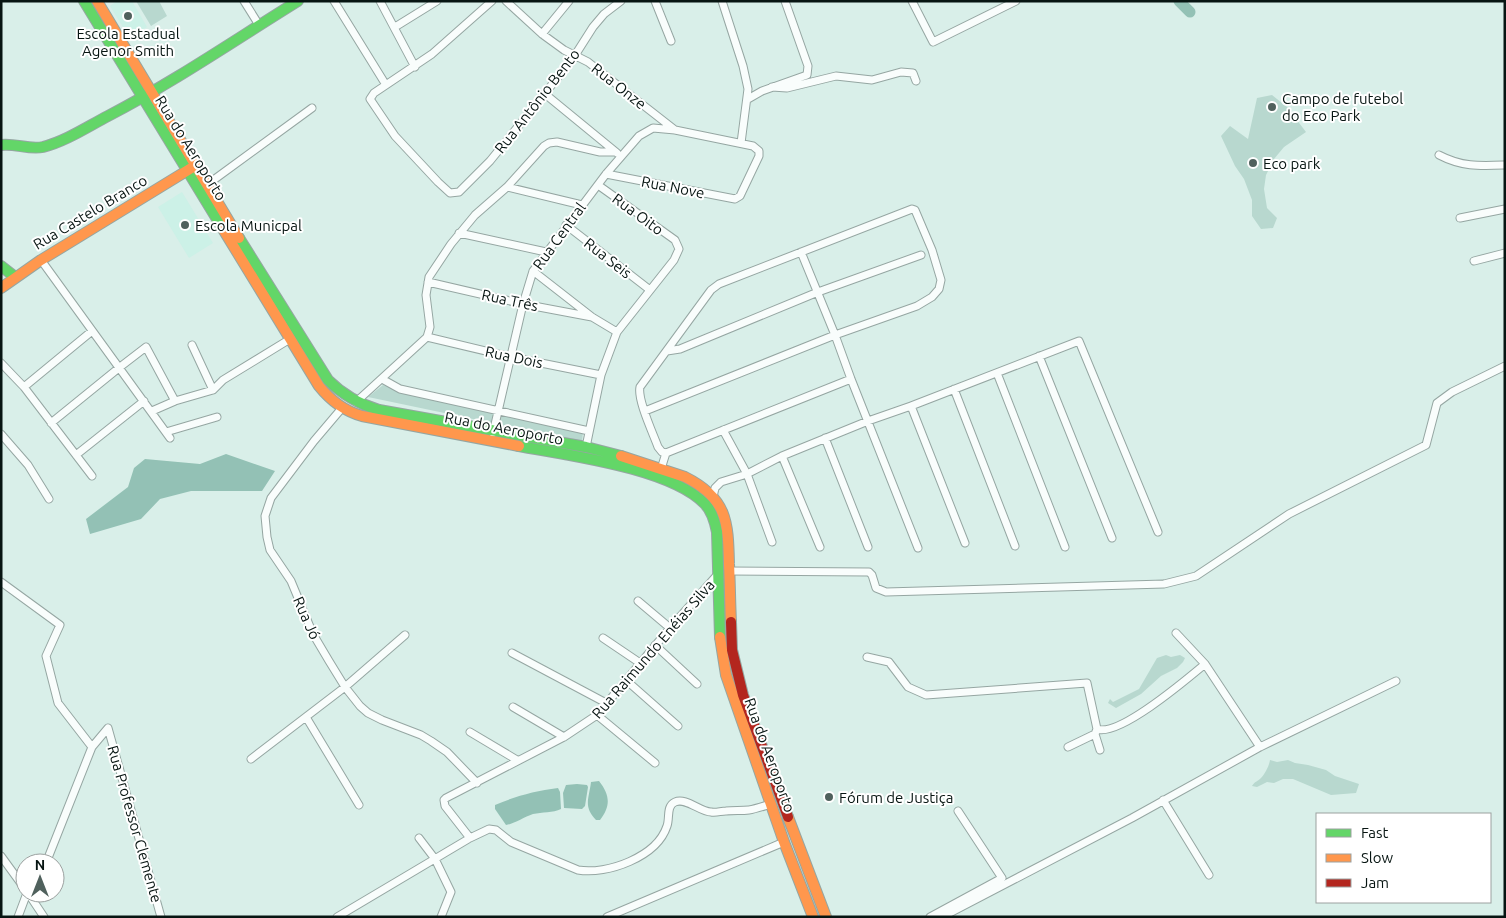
<svg xmlns="http://www.w3.org/2000/svg" width="1506" height="918" font-family="Ubuntu,sans-serif">
	<rect width="100%" height="100%" fill="#d9efe9"/>
	<path fill="#ccf1e7" d="M117,1H132L147,27L129,37L110,6Z
		M182,192L213,243L189,258L158,207Z"/>
	<path fill="#b8d8cf" d="M136,1H159L167,16L151,26Z
		M1272,95L1287,107L1306,132L1284,147L1274,159L1266,175L1264,189L1267,208L1277,218L1273,228L1261,229L1252,216V200L1244,179L1235,166L1221,136L1230,126L1248,139L1257,98Z
		M383,385L583,431L582,442L368,397Z
		M1166,655L1171,657L1180,655L1185,658L1183,662L1177,668L1161,676L1141,694L1116,708L1108,703L1110,699L1113,702L1139,689L1157,658Z
		M1270,760L1277,762L1288,760L1295,763L1308,765L1326,770L1335,776L1359,784L1356,793L1331,795L1293,779H1283L1274,783L1267,782L1257,787L1252,786C1255,781 1257,782 1261,778C1265,774 1269,766 1270,760Z"/>
	<path fill="#93c1b5" d="M226,454L275,471L262,491H191L160,499L141,519L90,534L86,519L128,487L134,468L145,459L200,464Z
		M599,781C610,795 611,806 600,820H596C583,806 589,799 591,782Z
		M577,784L587,785L588,787L585,806L582,809L564,808L563,793L566,785Z
		M558,788L560,792L561,809C553,813 542,812 533,814C524,817 514,824 506,825L495,809V805C516,796 535,791 558,788Z"/>
	<g fill="none" stroke-linecap="round" stroke-linejoin="round">
		<path stroke="#93c1b5" stroke-width="11" d="M1179,1L1190,12"/>
		<g stroke="#95a6a2" stroke-width="9">
			<path id="street" d="M244,1L259,25
				M334,1L386,85
				M380,1L415,67
				M492,1L432,54L374,93L370,99L395,136L438,182L450,193L459,192L490,161L572,60L593,27L604,14L621,1
				M506,1L542,34L564,50L588,62L675,130
				M655,1L671,41
				M722,1L743,66L748,89L741,143
				M912,1L933,42L1016,1
				M395,27L437,1
				M542,34L569,1
				M772,87L787,88L836,76L872,80L901,72L913,73L916,81
				M545,94L617,153
				M748,99L762,91L807,75L808,66L785,1
				M1439,155C1462,167 1479,166 1505,165
				M208,184L312,108
				M507,187L582,205
				M1460,218L1505,209
				M566,225L650,290
				M459,233L546,252
				M801,252L835,335L851,379L918,548
				M41,260L170,438
				M1474,261L1505,253
				M533,271L592,317L617,332
				M428,282L523,304L592,317
				M427,337L511,357L601,375
				M192,345L213,390
				M667,351L680,349L818,292L921,255
				M1039,356L1112,538
				M1,363L24,387L92,476
				M997,373L1065,547
				M382,379L400,389L589,431
				M24,387L92,331
				M954,389L1015,546
				M356,402L427,337L430,327L426,295L429,277L451,244L475,215L507,187L544,146L549,143L557,142L600,152H615
				M911,406L965,543
				M342,408L314,441L271,498L265,516L267,537L270,550L291,581L313,634L329,661L345,687L360,706L368,713L382,720L421,735L431,741L447,752L477,783
				M152,411L175,401L213,390L223,380L290,339
				M645,411L835,335L917,306L932,297L939,289L941,280L932,250L915,210L912,209L719,284L711,290L640,387C637,400 653,433 658,447L662,452L666,453L851,379
				M51,423L120,367L146,347L175,401
				M723,430L747,474L772,542
				M166,432L217,417
				M493,433L523,304L533,271L606,174L639,136L653,128L675,130L753,146L759,151V156L740,196L735,199L606,174
				M1,434L28,465L49,499
				M825,438L868,547
				M586,447L601,375L617,332L674,260L679,249L675,240L598,185
				M76,455L144,401
				M782,456L820,547
				M661,469L666,453
				M713,497L715,488L721,482L747,474L782,456L868,421L911,406L1079,341L1158,532
				M729,571L869,572L872,575L876,588L886,592L1164,584L1196,576L1289,514L1426,445L1437,403L1452,392L1505,366
				M1,582L60,625L46,656L58,703L92,747L108,728L161,917
				M638,601L670,628
				M1176,633L1205,664L1260,747
				M603,638L640,663
				M655,645L697,684
				M512,653L608,704
				M867,657L889,662L908,687L926,695L1087,683L1097,729L1095,734L1068,747
				M627,681L678,726
				M513,707L564,737
				M597,715L655,763
				M306,717L359,805
				M1097,729C1119,737 1187,679 1205,664
				M470,732L517,760
				M1095,734L1100,750
				M251,759L345,687L405,635
				M1163,800L1209,875
				M419,838L435,859L451,892L441,917
				M470,838L445,806L444,800L446,798L564,737L597,715L670,628L718,574
				M1,856L25,889
				M46,863L92,747
				M28,893L44,917
				M18,917L27,893
				M337,917L470,838L489,829L496,830L511,842L578,870C607,875 657,857 667,826C670,818 666,806 675,802C686,797 700,812 711,812C716,813 721,811 726,811C734,810 741,811 749,810C756,809 764,806 771,804
				M607,917L784,842
				M930,917L1002,878L958,811
				M942,917L1132,818L1260,747L1396,681"/>
		</g>
		<g stroke="#95a6a2" stroke-width="12">
			<path id="fast" d="M84,1L223,229
				M1,145C15,143 29,150 43,147C66,141 87,127 108,116C174,82 235,40 298,1
				M239,238L328,380C343,395 359,404 379,410L586,447L621,456
				M1,266L15,277
				M519,446C567,455 671,468 705,504C712,511 715,522 717,532L720,637"/>
		</g>
		<g stroke="#95a6a2" stroke-width="12">
			<path id="slow" d="M97,1L239,238
				M223,229L319,386C331,401 344,411 362,416L519,446
				M1,288L41,260L193,167
				M621,456L685,477C727,498 728,521 729,564C730,583 730,603 731,622
				M720,637L726,675L784,842L813,917
				M788,817L826,917"/>
		</g>
		<g stroke="#95a6a2" stroke-width="12">
			<path id="jam" d="M731,622L732,650L743,695L788,817"/>
		</g>
		<use href="#street" stroke="#f9fdfc" stroke-width="7"/>
		<use href="#fast" stroke="#63d668" stroke-width="10"/>
		<use href="#slow" stroke="#ff974d" stroke-width="10"/>
		<use href="#jam" stroke="#b3261e" stroke-width="10"/>
	</g>
	<g fill="#50615d" stroke="#fff" stroke-width="2">
		<circle cx="128" cy="16" r="5"/>
		<circle cx="1272" cy="107" r="5"/>
		<circle cx="1253" cy="163" r="5"/>
		<circle cx="185" cy="225" r="5"/>
		<circle cx="829" cy="797" r="5"/>
	</g>
	<g text-anchor="middle" dominant-baseline="central" stroke-width="4" stroke-linejoin="round" paint-order="stroke">
		<g font-size="15" fill="#071512" stroke="#fff" text-anchor="start">
			<text x="128" y="33" text-anchor="middle">Escola Estadual<tspan x="128" dy="17">Agenor Smith</tspan></text>
			<text x="1282" y="98">Campo de futebol<tspan x="1282" dy="17">do Eco Park</tspan></text>
			<text x="1263" y="163">Eco park</text>
			<text x="195" y="225">Escola Municpal</text>
			<text x="839" y="797">Fórum de Justiça</text>
		</g>
		<g font-size="15" fill="#071512" stroke="#fff">
			<text transform="translate(619 86) rotate(38)">Rua Onze</text>
			<text transform="translate(537 101) rotate(-52)">Rua Antônio Bento</text>
			<text transform="translate(191 148) rotate(58)">Rua do Aeroporto</text>
			<text transform="translate(673 187) rotate(11)">Rua Nove</text>
			<text transform="translate(90 212) rotate(-31)">Rua Castelo Branco</text>
			<text transform="translate(638 214) rotate(36)">Rua Oito</text>
			<text transform="translate(559 236) rotate(-54)">Rua Central</text>
			<text transform="translate(608 258) rotate(38)">Rua Seis</text>
			<text transform="translate(510 300) rotate(12)">Rua Três</text>
			<text transform="translate(514 357) rotate(12)">Rua Dois</text>
			<text transform="translate(504 428) rotate(11)">Rua do Aeroporto</text>
			<text transform="translate(307 618) rotate(66)">Rua Jó</text>
			<text transform="translate(653 649) rotate(-49)">Rua Raimundo Enéias Silva</text>
			<text transform="translate(770 755) rotate(70)">Rua do Aeroporto</text>
			<text transform="translate(135 824) rotate(74)">Rua Professor Clemente</text>
		</g>
	</g>
	<rect width="1506" height="918" fill="none" stroke="#071512" stroke-width="5"/>
	<rect x="1316" y="813" width="175" height="90" fill="#ffffff" stroke="#9ca1a0"/>
	<rect x="1326" y="829" width="25" height="8" fill="#63d668" stroke="#9ca1a0"/>
	<text x="1361" y="838" font-size="15" fill="#071512">Fast</text>
	<rect x="1326" y="854" width="25" height="8" fill="#ff974d" stroke="#9ca1a0"/>
	<text x="1361" y="863" font-size="15" fill="#071512">Slow</text>
	<rect x="1326" y="879" width="25" height="8" fill="#b3261e" stroke="#9ca1a0"/>
	<text x="1361" y="888" font-size="15" fill="#071512">Jam</text>
	<g transform="translate(40 878)"><circle r="24" fill="#ffffff" stroke="#9ca1a0"/>
	<path d="M0-4L9 19L0 12L-9 19Z" fill="#50615d"/>
	<text y="-8" font-size="14" font-weight="bold" text-anchor="middle" fill="#071512">N</text>
	</g>
</svg>
